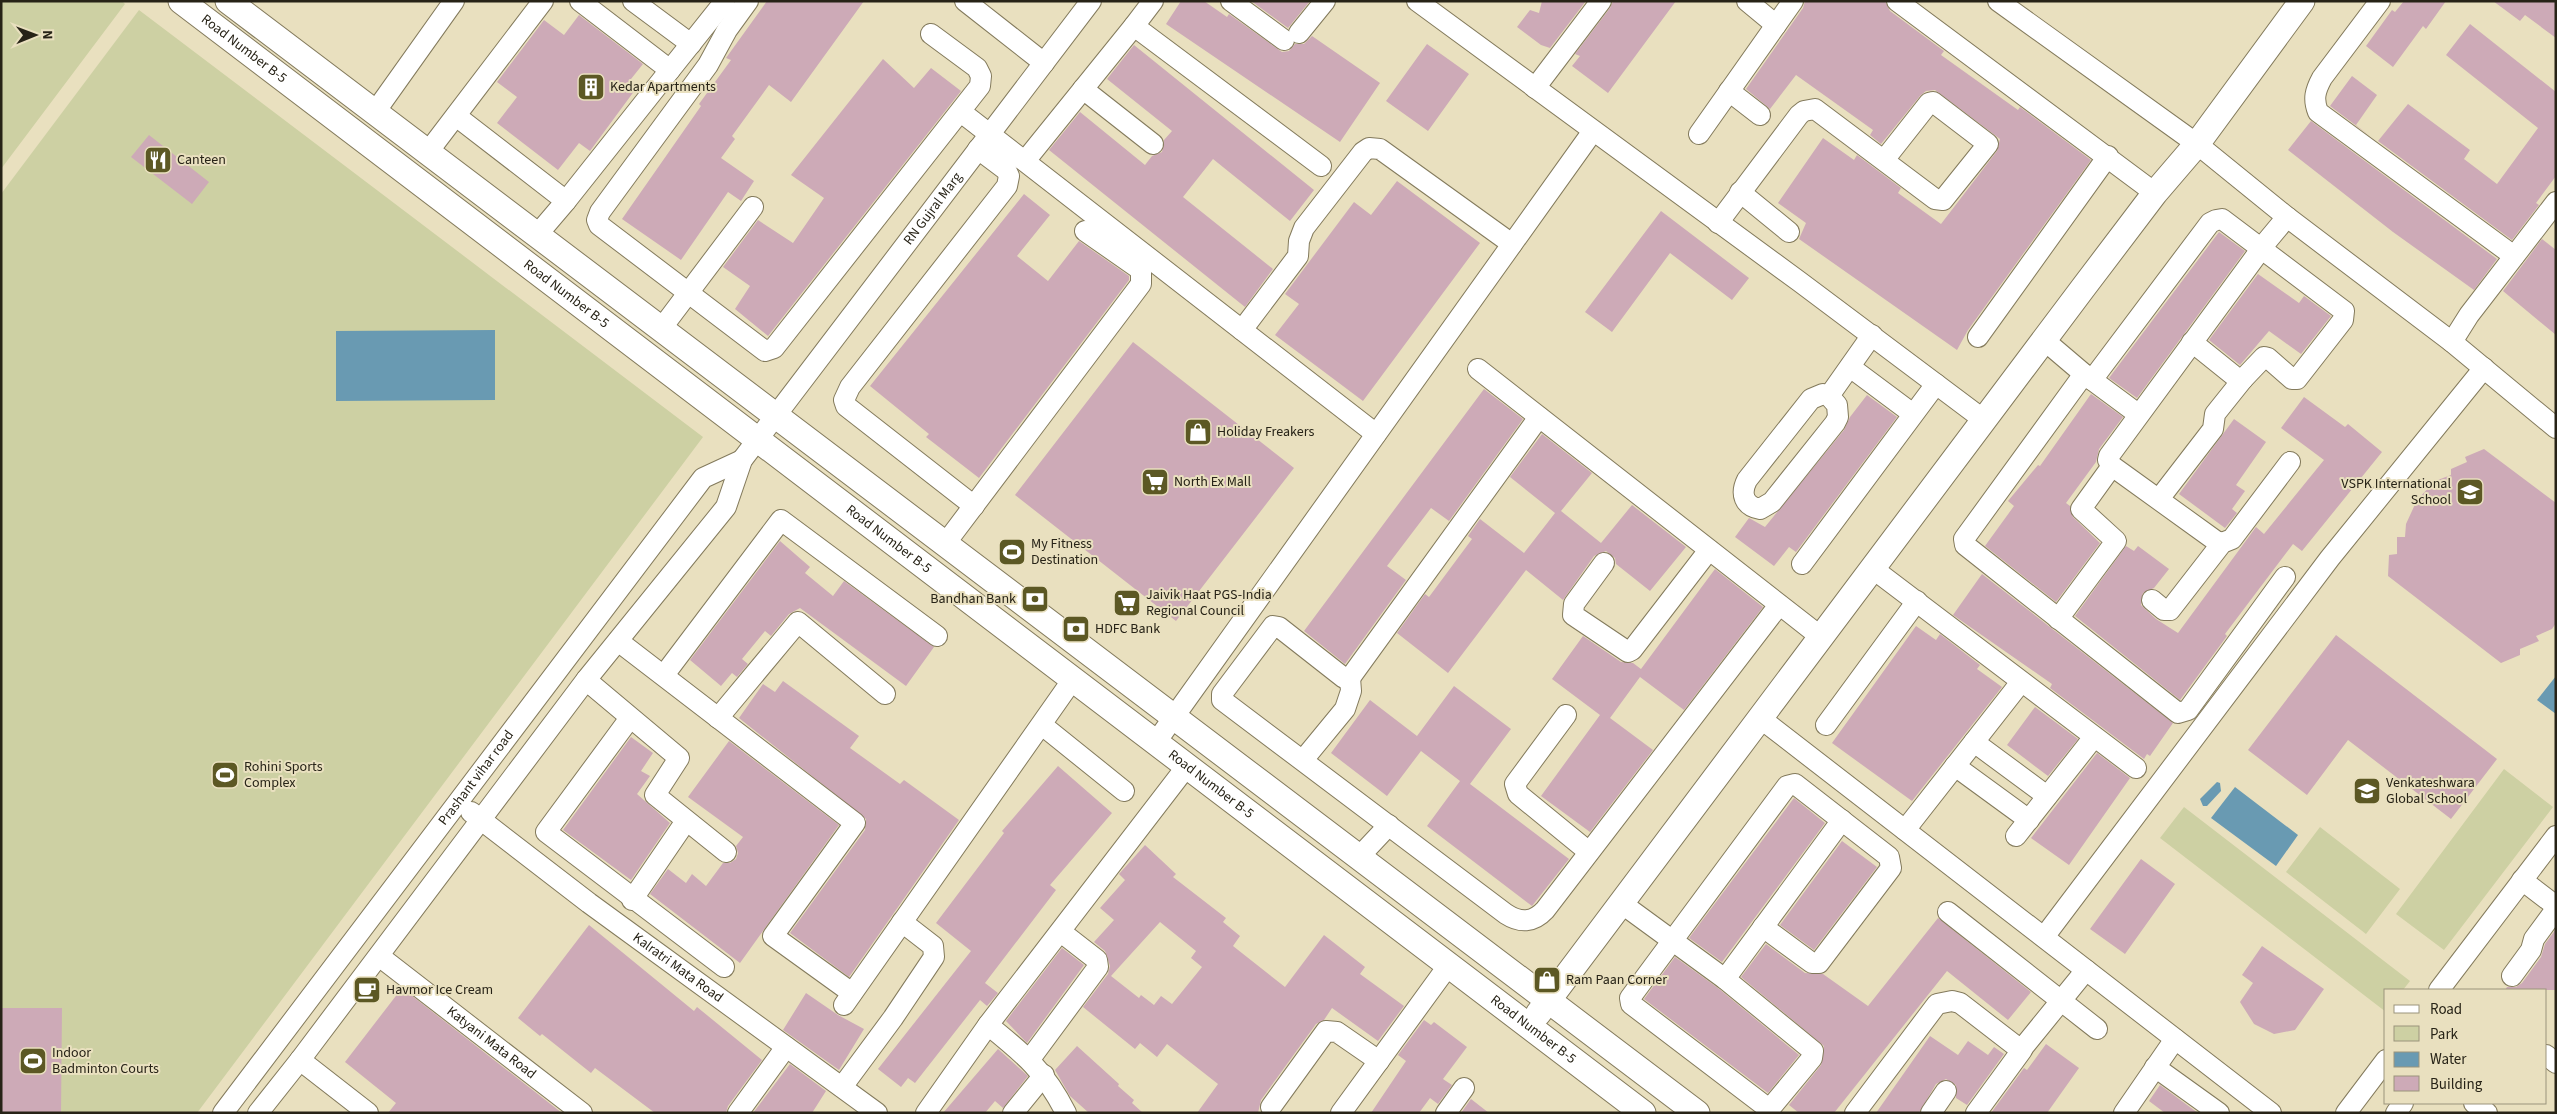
<svg xmlns="http://www.w3.org/2000/svg" width="2557" height="1114" font-family="'Source Sans 3',sans-serif">
	<rect width="100%" height="100%" fill="#e9e0bf"/>
	<path fill="#cdd0a3" d="M1,1H122L125,4L1,169Z
		M139,10L703,437L197,1113H1V194Z
		M2504,769L2553,807L2444,950L2396,914Z
		M2184,807L2410,981L2403,990H2386V1012L2160,838Z
		M2320,827L2400,889L2366,934L2286,872Z"/>
	<path fill="#699ab2" d="M495,330V400L336,401V331Z
		M2556,676V714L2537,700Z
		M2217,782L2220,783L2221,791L2207,806H2203L2200,799Z
		M2235,787L2298,835L2276,866L2211,818Z"/>
	<path fill="#cdaab7" fill-rule="evenodd" d="M767,1H864L791,102L769,85L732,136L735,139L721,158L754,181L741,201L728,192L681,260L622,219L701,106L699,104L731,60L726,58Z
		M1181,1H1204L1227,17L1229,14L1282,52L1289,51L1295,44H1304L1312,36L1380,83L1340,142L1166,24Z
		M1251,1H1310L1288,28Z
		M1542,1H1586L1550,48L1541,45L1517,27L1530,10L1539,13Z
		M1613,1H1676L1608,93L1572,66L1580,56L1575,54L1610,8Z
		M1805,1H1885L1890,11L1944,51L1941,55L2018,110L2020,107L2091,160L1968,330L1957,350L1799,239L1806,223L1778,203L1823,138L1854,160L1857,155L1901,188L1898,193L1941,224L1997,151L2000,139L1935,90L1926,91L1920,96L1881,144L1870,135L1873,130L1796,75L1770,109L1746,89L1803,8Z
		M2404,1H2446L2426,29L2423,26L2393,67L2366,46L2392,10L2395,12Z
		M2493,1H2556V38L2525,15L2520,21Z
		M579,15L643,64L627,84L635,90L590,151L579,143L558,170L497,123L517,97L497,82L544,20L564,35Z
		M2470,24L2556,92V176L2536,203L2539,205L2512,240L2378,141L2408,104L2470,150L2464,159L2497,184L2538,128L2446,55Z
		M1427,44L1469,74L1428,131L1386,101Z
		M1134,45L1314,190L1290,221L1213,159L1183,197L1273,269L1245,307L1049,150L1080,112L1145,165L1152,156L1162,152L1164,140L1172,131L1107,79Z
		M883,59L914,88L931,68L961,91L768,336L735,309L750,286L723,267L758,220L793,243L824,198L791,175Z
		M2352,76L2377,95L2356,125L2370,136L2330,106Z
		M2311,121L2497,259L2474,290L2393,232L2288,150Z
		M149,135L209,182L192,204L131,157Z
		M1397,181L1480,243L1363,401L1275,335L1299,304L1285,294L1354,202L1371,215Z
		M1024,194L1050,215L1017,256L1048,281L1079,241L1129,276V280L979,478L926,437L929,434L870,386Z
		M1661,211L1749,278L1732,300L1670,253L1612,332L1585,312Z
		M2219,232L2245,251L2137,398L2109,378Z
		M2542,239L2556,250V335L2503,291Z
		M2258,274L2299,303L2304,296L2331,316L2301,354L2269,331L2240,365L2209,340Z
		M1133,342L1294,468L1176,621L1015,495Z
		M1484,389L1523,419L1449,521L1431,508L1387,566L1406,580L1345,664L1304,631Z
		M2091,394L2123,417L2099,449L2096,462L2066,503L2070,506L2073,517L2100,543L2056,602L1985,546L2014,506L2008,501L2038,465L2040,466Z
		M1867,395L1897,417L1796,552L1789,547L1774,566L1735,537L1749,518L1765,527L1844,430L1850,417Z
		M2304,397L2345,427L2348,424L2382,452L2302,551L2293,544L2225,634L2227,636L2180,700L2075,616L2126,546L2134,551L2138,546L2169,569L2154,588L2143,593L2141,605L2156,619L2178,633L2256,527L2264,534L2324,460L2281,428Z
		M2234,419L2266,442L2236,485L2245,491L2232,509L2237,513L2225,528L2179,494Z
		M1542,434L1592,473L1561,511L1601,543L1632,505L1686,547L1650,591L1616,564L1615,558L1606,551L1594,556L1563,600L1526,570L1448,673L1397,633L1425,594L1429,597L1472,539L1468,536L1480,519L1524,553L1555,513L1510,477Z
		M2484,449L2556,503V623L2552,629L2536,636L2539,641L2520,649V655L2501,663L2388,576L2389,555L2397,554V537H2405L2406,524L2417,500L2435,481L2451,475V469L2467,462L2465,457Z
		M780,541L810,567L805,573L833,596L844,581L934,647L906,686L800,608L789,614L771,636L765,631L742,659L748,664L737,677L732,673L721,686L690,660Z
		M1715,569L1763,607L1684,710L1640,677L1610,718L1653,750L1590,832L1541,796L1600,715L1552,679L1583,636L1621,662L1633,663L1641,669Z
		M1982,574L2173,723L2150,756L2147,754L2144,759L2050,688L2052,684L1953,615Z
		M1916,626L1936,640L1940,634L1980,665L1977,669L2002,687L1912,801L1832,743Z
		M2336,635L2497,759L2451,819L2348,740L2307,795L2248,750Z
		M783,681L859,736L850,748L900,784L904,780L959,820L849,977L790,933L865,830L866,819L739,718L763,684L775,692Z
		M1454,686L1511,729L1470,784L1569,859L1532,906L1427,826L1460,781L1421,751L1387,796L1331,753L1370,700L1417,736Z
		M2035,707L2078,739L2048,776L2007,745Z
		M631,737L653,753L641,771L650,776L637,794L670,823L631,880L563,830Z
		M729,741L839,825L740,963L650,894L668,869L686,883L692,874L706,886L723,863H730L736,859L738,853L736,846L743,837L688,797Z
		M2097,753L2130,778L2069,865L2031,838Z
		M1058,766L1112,813L1050,885L1056,890L985,983L998,993L987,1006L980,1000L915,1083L908,1078L901,1087L878,1069L971,951L936,923L1004,833L1002,831Z
		M1794,798L1825,823L1722,962L1689,938Z
		M1842,841L1877,867L1814,950L1780,925Z
		M1145,845L1176,874L1173,877L1226,918L1223,922L1240,936L1233,946L1285,987L1324,935L1365,967L1360,974L1404,1006L1378,1041L1332,1008L1324,1020L1316,1024L1261,1100L1258,1113H1197L1218,1084L1167,1044L1157,1057L1140,1043L1135,1049L1083,1007L1108,974L1110,966L1105,951L1094,942L1114,920L1100,908L1125,880L1119,874ZM1160,922L1196,951L1191,958L1202,967L1172,1004L1161,996L1154,1005L1141,995L1139,998L1111,976Z
		M2141,859L2175,884L2125,954L2090,929Z
		M1938,918L2031,992L2008,1020L1947,971L1834,1113H1799L1789,1105L1821,1065L1824,1046L1741,977L1766,944L1805,973L1823,974L1868,1006Z
		M589,925L694,1011L697,1007L762,1060L728,1106L726,1113H655L595,1068L591,1073L542,1034L540,1036L518,1018Z
		M2556,929V990H2505L2507,987H2516L2522,983L2541,957L2545,944Z
		M2262,946L2324,989L2295,1030L2274,1034L2254,1024L2240,1002L2253,983L2242,975Z
		M1062,948L1084,965L1027,1043L1006,1021Z
		M1675,957L1718,988L1799,1055L1768,1093L1644,999Z
		M402,988L562,1113H388L396,1103L345,1062Z
		M806,993L838,1015L864,1029L839,1070L783,1030Z
		M1,1008H62L61,1113H1Z
		M1424,1020L1431,1025L1434,1022L1467,1047L1443,1079L1452,1085L1438,1104L1430,1098L1419,1113H1371L1406,1061L1398,1055Z
		M1930,1036L1958,1055L1968,1041L1988,1055L1994,1047L2004,1054L1967,1105L1956,1098V1085L1946,1079L1936,1084L1919,1113H1876Z
		M2046,1044L2079,1068L2047,1113H1991L2024,1068L2027,1070Z
		M1077,1046L1119,1084L1118,1086L1134,1100L1132,1103L1143,1113H1089L1070,1096L1055,1070Z
		M998,1049L1028,1076L1003,1108L995,1101L985,1113H943Z
		M790,1064L826,1091L812,1113H753Z
		M2160,1085L2198,1113H2165L2149,1101Z
		M1471,1099L1489,1113H1461Z"/>
	<g fill="none" stroke-linecap="round" stroke-linejoin="round">
		<g stroke="#837a5c" stroke-width="22">
			<g id="minor">
				<path d="M580,1L670,70L725,1"/>
				<path d="M633,1L691,44"/>
				<path d="M748,1L727,30L708,65L600,212L597,220L599,225L765,351L774,348L980,86L981,76L977,68L931,34"/>
				<path d="M965,1L1044,63"/>
				<path d="M1153,1L1134,26L1321,166"/>
				<path d="M1231,1L1284,40"/>
				<path d="M1417,1L1800,282L1984,420"/>
				<path d="M1747,1L1776,25"/>
				<path d="M1897,1L2155,193"/>
				<path d="M1998,1L2197,144L2287,217L2452,342L2556,428"/>
				<path d="M2380,1L2322,78C2315,91 2313,99 2318,112L2514,256"/>
				<path d="M1299,33L1325,1"/>
				<path d="M1535,88L1601,1"/>
				<path d="M1083,89L1153,144"/>
				<path d="M1729,91L1760,115"/>
				<path d="M375,112L454,1"/>
				<path d="M961,112L1376,434"/>
				<path d="M456,116L566,201L537,235"/>
				<path d="M1699,134L1793,1"/>
				<path d="M428,152L543,1"/>
				<path d="M1025,161L1134,26"/>
				<path d="M1740,192L1789,232"/>
				<path d="M566,201L670,70"/>
				<path d="M1718,223L1799,115L1804,111L1815,109L1935,199L1943,200L1988,144L1933,102L1929,103L1884,160"/>
				<path d="M661,329L753,207"/>
				<path d="M1242,330L1298,256L1299,241L1304,228L1363,152L1369,148L1380,149L1512,244"/>
				<path d="M1978,337L2108,156"/>
				<path d="M2044,340L2084,374L2138,414"/>
				<path d="M2452,342L2469,315L2556,202"/>
				<path d="M1850,367L1913,414"/>
				<path d="M1478,369L1821,637"/>
				<path d="M2084,374L1964,539L1965,545L2178,713L2188,710L2285,577"/>
				<path d="M2092,380L2210,223L2216,220L2222,219L2344,311L2343,320L2297,379H2292L2268,358L2264,357L2243,379H2238L2192,342"/>
				<path d="M1823,394L1829,396L1837,405L1838,417L1835,423L1772,502L1760,509C1744,506 1740,494 1747,480L1811,399Z"/>
				<path d="M1829,396L1872,335"/>
				<path d="M1539,417L1350,678H1344L1279,627L1273,626L1222,694V700L1506,914C1520,923 1533,923 1545,910L1779,605"/>
				<path d="M2159,499L2213,429L2215,414L2243,379"/>
				<path d="M974,506L846,406L844,400L850,387L1007,186L1009,176L1006,170L978,149"/>
				<path d="M2222,543L2216,541L2112,466L2108,460L2109,456L2267,241L2287,217"/>
				<path d="M945,544L1141,284V272L1138,268L1085,231"/>
				<path d="M1604,563L1574,604L1573,615L1628,652L1632,650L1709,550"/>
				<path d="M1802,564L1936,384"/>
				<path d="M1872,568L2136,768"/>
				<path d="M2152,600L2164,610H2170L2222,543L2232,539L2290,462"/>
				<path d="M2058,619L2116,541L2081,509L2112,466"/>
				<path d="M618,641L855,823L773,936L852,993"/>
				<path d="M664,675L781,520L937,636"/>
				<path d="M586,680L679,758L655,795L726,852"/>
				<path d="M1566,715L1515,784L1518,794L1589,852"/>
				<path d="M630,718L546,832L724,967"/>
				<path d="M718,718L798,622L885,694"/>
				<path d="M1760,718L2271,1113"/>
				<path d="M1042,725L1124,791"/>
				<path d="M1826,725L1917,601"/>
				<path d="M1156,742L1593,131"/>
				<path d="M1974,742L2047,796"/>
				<path d="M1303,760L1345,709L1351,691L1350,678"/>
				<path d="M1955,766L2029,820"/>
				<path id="s1" d="M471,812L589,903L877,1113"/>
				<path d="M1905,830L2021,682"/>
				<path d="M2016,836L2094,737"/>
				<path d="M1359,857L1389,825"/>
				<path d="M2522,880L2556,906"/>
				<path d="M632,900L686,821"/>
				<path d="M1621,903L1725,979L1813,1051L1812,1058L1768,1111"/>
				<path d="M1948,912L2097,1029"/>
				<path d="M1763,927L1812,963H1819L1891,868L1889,857L1795,784L1787,786L1630,998L1631,1004L1765,1106L1768,1113"/>
				<path d="M2044,937L2330,558L2484,368"/>
				<path id="s2" d="M379,956L582,1113"/>
				<path d="M2512,976L2531,950L2534,939L2556,909"/>
				<path d="M1725,979L1842,820"/>
				<path d="M2439,990L2556,836"/>
				<path d="M844,1005L1073,679"/>
				<path d="M988,1025C1024,1054 1045,1071 1066,1113"/>
				<path d="M2546,1055L2556,1063"/>
				<path d="M1030,1059L1098,967L1097,960L1061,932"/>
				<path d="M300,1060L368,1113"/>
				<path d="M2155,1067L2219,1113"/>
				<path d="M842,1087L893,1018L934,957L933,946L902,922"/>
				<path d="M2474,1103L2487,1113"/>
				<path d="M1271,1107L1326,1031L1337,1032L1379,1061"/>
				<path id="s3" d="M223,1113L703,478L742,460"/>
				<path id="s4" d="M258,1113L300,1060L586,680L726,507L742,460L1091,1"/>
				<path d="M738,1113L786,1047"/>
				<path d="M926,1113L988,1025L1187,766"/>
				<path d="M1013,1113L1044,1075"/>
				<path d="M1341,1113L1448,966"/>
				<path d="M1446,1113L1464,1088"/>
				<path d="M1855,1113L1937,1004L1952,1001L1960,1003L2021,1050L2086,970"/>
				<path d="M1931,1113L1946,1091"/>
				<path d="M1976,1113L2022,1050"/>
				<path d="M2124,1113L2175,1039"/>
				<path d="M2346,1113L2386,1060"/>
				<path d="M2396,1113L2403,1103"/>
			</g>
		</g>
		<g stroke="#837a5c" stroke-width="27">
			<g id="tertiary">
				<path id="s5" d="M181,1L1643,1113"/>
				<path d="M228,1L1697,1113"/>
				<path d="M1538,1014L2083,288L2155,193L2197,144L2302,1"/>
			</g>
		</g>
		<use href="#minor" stroke="#fff" stroke-width="20"/>
		<use href="#tertiary" stroke="#fff" stroke-width="25"/>
	</g>
	<defs>
		<g id="building-square" transform="scale(1.4375)"><rect x="-9" y="-9" width="18" height="18" rx="4" fill="#5c5824" stroke="#e9e0bf"/><path d="M-4-6H4V6H1V3H-1V6H-4ZM-2.5-4.3h1.7v1.8h-1.7ZM.8-4.3h1.7v1.8H.8ZM-2.5-1h1.7V.8h-1.7ZM.8-1h1.7V.8H.8Z" fill="#fff"/></g>
		<g id="restaurant-square" transform="scale(1.4375)"><rect x="-9" y="-9" width="18" height="18" rx="4" fill="#5c5824" stroke="#e9e0bf"/><path d="M-5-6h1v4h1v-4h1v4h1v-4h1v5L-1.5 .5V6h-2V.5L-5-1ZM5-6V6H3V1.5H1.5Q1.5-4 5-6Z" fill="#fff"/></g>
		<g id="shop-square" transform="scale(1.4375)"><rect x="-9" y="-9" width="18" height="18" rx="4" fill="#5c5824" stroke="#e9e0bf"/><path d="M-5-2.5h2.3a2.7 3.5 0 0 1 5.4 0H5L5.5 6h-11ZM-1.5-2.5h3a1.5 2.3 0 0 0-3 0Z" fill="#fff"/></g>
		<g id="supermarket-square" transform="scale(1.4375)"><rect x="-9" y="-9" width="18" height="18" rx="4" fill="#5c5824" stroke="#e9e0bf"/><path d="M-6-5.5h2.5l.6 2H6L4.5 2H-2.5L-4.4-4H-6ZM-1.5 3.2a1.3 1.3 0 1 0 .1 0ZM3 3.2a1.3 1.3 0 1 0 .1 0Z" fill="#fff"/></g>
		<g id="school-square" transform="scale(1.4375)"><rect x="-9" y="-9" width="18" height="18" rx="4" fill="#5c5824" stroke="#e9e0bf"/><path d="M0-5L7-2L0 1L-7-2ZM-4 1L0 2.5L4 1V4Q0 6-4 4Z" fill="#fff"/></g>
		<g id="stadium-square" transform="scale(1.4375)"><rect x="-9" y="-9" width="18" height="18" rx="4" fill="#5c5824" stroke="#e9e0bf"/><path d="M0-5a6.5 5 0 1 0 0 10a6.5 5 0 1 0 0-10ZM-3.5-1.8h7v3.6h-7Z" fill="#fff"/></g>
		<g id="bank-square" transform="scale(1.4375)"><rect x="-9" y="-9" width="18" height="18" rx="4" fill="#5c5824" stroke="#e9e0bf"/><path d="M-6-4H6V4H-6ZM0-2.3a2.3 2.3 0 1 0 0 4.6a2.3 2.3 0 1 0 0-4.6Z" fill="#fff"/></g>
		<g id="cafe-square" transform="scale(1.4375)"><rect x="-9" y="-9" width="18" height="18" rx="4" fill="#5c5824" stroke="#e9e0bf"/><path d="M-5.5-4.5H6V0H3Q3 3.5 0 3.5H-2.5Q-5.5 3.5-5.5 0ZM3-3.2v2h1.7v-2ZM-6 4.5H4V6H-6Z" fill="#fff"/></g>
	</defs>
	<g fill-rule="evenodd">
		<use href="#building-square" x="591" y="87"/>
		<use href="#restaurant-square" x="158" y="160"/>
		<use href="#shop-square" x="1198" y="432"/>
		<use href="#supermarket-square" x="1155" y="482"/>
		<use href="#school-square" x="2470" y="492"/>
		<use href="#stadium-square" x="1012" y="552"/>
		<use href="#bank-square" x="1035" y="599"/>
		<use href="#supermarket-square" x="1127" y="603"/>
		<use href="#bank-square" x="1076" y="629"/>
		<use href="#stadium-square" x="225" y="775"/>
		<use href="#school-square" x="2367" y="791"/>
		<use href="#shop-square" x="1547" y="980"/>
		<use href="#cafe-square" x="367" y="990"/>
		<use href="#stadium-square" x="33" y="1061"/>
	</g>
	<g text-anchor="middle" dominant-baseline="central" stroke-width="4" stroke-linejoin="round" paint-order="stroke">
		<g font-size="14" fill="#272317" stroke="#e9e0bf">
			<text stroke="none"><textPath href="#s5" startOffset="79">Road Number B-5</textPath></text>
			<text stroke="none"><textPath href="#s4" startOffset="1131">RN Gujral Marg</textPath></text>
			<text stroke="none"><textPath href="#s5" startOffset="484">Road Number B-5</textPath></text>
			<text stroke="none"><textPath href="#s5" startOffset="889">Road Number B-5</textPath></text>
			<text stroke="none"><textPath href="#s3" startOffset="420">Prashant vihar road</textPath></text>
			<text stroke="none"><textPath href="#s5" startOffset="1294">Road Number B-5</textPath></text>
			<text stroke="none"><textPath href="#s1" startOffset="259">Kalratri Mata Road</textPath></text>
			<text stroke="none"><textPath href="#s5" startOffset="1699">Road Number B-5</textPath></text>
			<text stroke="none"><textPath href="#s2" startOffset="142">Katyani Mata Road</textPath></text>
		</g>
		<g font-size="14" fill="#272317" stroke="#e9e0bf" text-anchor="start">
			<text x="610" y="87">Kedar Apartments</text>
			<text x="177" y="160">Canteen</text>
			<text x="1217" y="432">Holiday Freakers</text>
			<text x="1174" y="482">North Ex Mall</text>
			<text x="2451" y="484" text-anchor="end">VSPK International<tspan x="2451" dy="16">School</tspan></text>
			<text x="1031" y="544">My Fitness<tspan x="1031" dy="16">Destination</tspan></text>
			<text x="1146" y="595">Jaivik Haat PGS-India<tspan x="1146" dy="16">Regional Council</tspan></text>
			<text x="1016" y="599" text-anchor="end">Bandhan Bank</text>
			<text x="1095" y="629">HDFC Bank</text>
			<text x="244" y="767">Rohini Sports<tspan x="244" dy="16">Complex</tspan></text>
			<text x="2386" y="783">Venkateshwara<tspan x="2386" dy="16">Global School</tspan></text>
			<text x="1566" y="980">Ram Paan Corner</text>
			<text x="386" y="990">Havmor Ice Cream</text>
			<text x="52" y="1053">Indoor<tspan x="52" dy="16">Badminton Courts</tspan></text>
		</g>
	</g>
	<rect width="2557" height="1114" fill="none" stroke="#272317" stroke-width="5"/>
	<rect x="2384" y="989" width="162" height="115" fill="#e9e0bf" stroke="#9b947c"/>
	<rect x="2394" y="1005" width="25" height="8" fill="#ffffff" stroke="#9b947c"/>
	<text x="2430" y="1014" font-size="15" fill="#272317">Road</text>
	<rect x="2394" y="1026" width="25" height="15" fill="#cdd0a3" stroke="#9b947c"/>
	<text x="2430" y="1039" font-size="15" fill="#272317">Park</text>
	<rect x="2394" y="1052" width="25" height="15" fill="#699ab2" stroke="#9b947c"/>
	<text x="2430" y="1064" font-size="15" fill="#272317">Water</text>
	<rect x="2394" y="1076" width="25" height="15" fill="#cdaab7" stroke="#9b947c"/>
	<text x="2430" y="1089" font-size="15" fill="#272317">Building</text>
	<g transform="translate(35 35) rotate(89)" stroke="#e9e0bf" stroke-width="4" paint-order="stroke">
	<path d="M0-4L9 19L0 12L-9 19Z" fill="#272317"/>
	<text y="-8" font-size="14" font-weight="bold" text-anchor="middle" fill="#272317">N</text>
	</g>
</svg>
